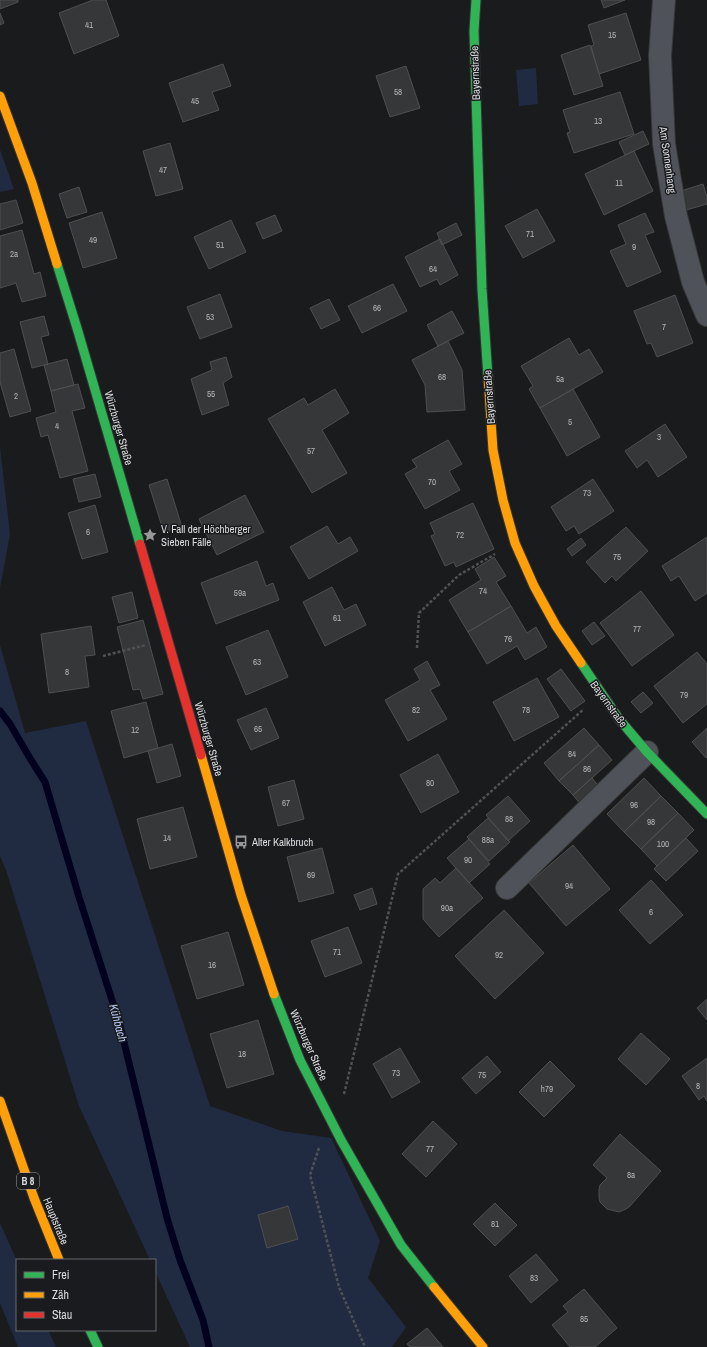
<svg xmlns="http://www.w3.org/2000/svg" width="707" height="1347" font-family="'Archivo Narrow',sans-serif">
	<rect width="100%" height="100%" fill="#1a1b1d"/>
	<path fill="#202b42" d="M536,68L538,104L519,106L516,70Z
		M0,150L14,189L0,192Z
		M0,447L10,534L0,588Z
		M0,645L25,733L86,721L210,1106L282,1131L331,1138L380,1241L368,1278L406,1327L392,1347H190L155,1271V1260H150L79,1106L6,870L0,856Z
		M0,1223L17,1261V1330H48L56,1347H18L0,1303Z"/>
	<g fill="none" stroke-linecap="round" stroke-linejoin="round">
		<path stroke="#02021f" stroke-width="7" d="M0,711L10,724L31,760L45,782L79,897L119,1022L167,1218L180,1260L203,1320L209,1347"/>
	</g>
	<path fill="#363738" stroke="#4e4f50" d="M0,0H18V2L0,9Z
		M93,0H106L119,36L74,54L59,13Z
		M601,0H625L604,8Z
		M0,13L4,23L0,25Z
		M626,13L641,60L599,74L591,46L594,45L588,25Z
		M590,45L603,86L574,95L561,55Z
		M223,64L231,86L212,92L219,110L183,122L169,83Z
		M406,66L420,108L390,117L376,76Z
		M620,92L634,134L574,153L567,133L570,132L563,110Z
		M643,131L649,144L625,155L619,142Z
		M170,143L183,189L156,196L143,151Z
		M634,151L653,191L604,215L585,174Z
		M703,184L707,197V204L686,210L681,191Z
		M79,187L87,212L67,218L59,194Z
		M16,200L23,223L0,230V204Z
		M537,209L555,241L523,258L505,226Z
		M102,212L117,258L83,268L69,223Z
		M645,213L654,232L645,235L661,272L627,287L610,251L626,244L618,225Z
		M275,215L282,231L263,239L256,223Z
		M231,220L246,252L209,269L194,237Z
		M456,223L462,235L442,245L437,233Z
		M22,230L34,274L40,272L46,296L22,302L16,283L0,288V236Z
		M440,239L458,275L440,285L437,279L420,287L405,257Z
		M393,284L407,311L362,333L348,306Z
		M220,294L232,327L200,339L187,307Z
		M675,295L693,343L657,357L651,343L647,344L634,311Z
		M329,299L340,320L321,329L310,308Z
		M452,311L464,333L438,346L427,325Z
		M44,316L49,335L41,337L48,364L32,368L20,322Z
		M569,338L579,355L589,349L603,372L540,408L529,389L533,386L521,366Z
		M448,341L462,370L465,410L427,412L425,385L412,360Z
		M14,349L31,411L10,417L0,382V353Z
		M226,357L232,377L223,383L229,405L202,415L191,379L212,370L210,362Z
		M67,359L74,385L51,391L44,365Z
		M78,384L85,408L72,411L88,471L60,478L48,435L41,437L36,418L56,412L51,391Z
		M335,389L349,413L322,430L347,473L312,493L268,419L304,398L308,405Z
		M573,389L600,437L567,456L540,408Z
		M665,424L687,457L658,477L647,460L637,468L625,451Z
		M448,440L462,464L449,471L460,490L425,509L405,474L417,467L412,460Z
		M95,474L101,497L79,502L73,479Z
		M167,479L182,527L164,533L149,485Z
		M593,479L614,511L579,534L574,526L566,531L551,507Z
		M245,495L264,532L217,555L199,519Z
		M473,503L494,549L456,567L454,562L445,566L431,536L435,534L430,523Z
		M95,505L108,552L82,559L68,513Z
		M327,526L338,544L350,537L358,551L309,579L290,547Z
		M626,527L648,551L616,581L612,576L605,583L586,562Z
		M707,537V593L695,601L679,576L671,581L662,566Z
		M581,538L586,545L572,556L567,549Z
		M494,557L506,576L496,582L511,606L468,632L449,600L481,580L475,569Z
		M257,561L266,586L273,583L279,600L216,624L201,583Z
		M332,587L344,610L356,604L366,625L325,646L303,602Z
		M641,591L674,635L632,666L600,623Z
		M132,592L138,618L119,623L112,597Z
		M511,606L527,633L536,627L547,647L525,660L517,646L487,664L468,632Z
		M143,620L163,694L143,699L140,689L133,690L117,627Z
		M594,622L605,636L592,645L582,631Z
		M91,626L95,655L85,656L89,687L49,693L41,634Z
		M268,630L288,677L246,695L226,647Z
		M697,652L707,664V704L683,723L654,686Z
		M427,661L440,685L430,690L447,719L408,741L385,700L420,680L414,669Z
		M561,669L585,701L571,711L547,679Z
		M537,678L559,717L514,741L493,702Z
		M643,692L653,703L641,713L631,702Z
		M146,702L158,748L124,758L111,711Z
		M266,708L279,738L251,750L237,720Z
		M584,728L599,745L559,781L544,763Z
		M707,728V757L706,758L692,742Z
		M172,744L181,776L157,783L148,751Z
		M599,745L612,760L573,795L559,781Z
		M438,754L459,792L421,813L400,775Z
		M592,778L601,789L582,806L573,795Z
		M644,778L661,796L624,832L607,814Z
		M294,780L304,819L278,826L268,787Z
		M508,796L530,821L508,841L486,815Z
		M661,796L678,813L641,849L624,832Z
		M183,807L197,857L150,869L137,819Z
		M678,813L694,830L657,866L641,849Z
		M488,818L510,842L489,861L467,837Z
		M686,838L698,851L666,881L654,869Z
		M469,839L490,864L469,883L447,858Z
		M573,845L610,889L566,926L529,883Z
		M322,848L334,893L299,902L287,857Z
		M456,868L483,898L439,937L423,919V889L435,878L440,883Z
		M651,880L683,915L650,944L619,910Z
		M372,888L377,904L360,910L354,895Z
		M504,910L544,953L495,999L455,956Z
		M348,927L362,963L325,977L311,941Z
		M228,932L244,985L197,999L181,946Z
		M707,999V1020L697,1008Z
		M258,1020L274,1074L227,1088L210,1034Z
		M641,1033L670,1059L646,1085L618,1059Z
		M400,1048L420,1082L392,1098L373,1064Z
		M487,1056L501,1072L476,1094L462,1078Z
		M707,1058V1101L704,1096L699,1100L682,1076Z
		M550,1061L575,1086L544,1117L519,1092Z
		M433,1121L457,1144L426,1177L402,1154Z
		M620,1134L661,1171L630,1206L626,1209L619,1212L607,1209L600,1202L599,1198V1190L600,1185L607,1178L593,1165Z
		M495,1203L517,1225L495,1246L473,1224Z
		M288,1206L298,1239L267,1248L258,1215Z
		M536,1254L558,1280L531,1303L509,1276Z
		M584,1289L617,1328L595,1347H570L552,1325L568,1312L563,1306Z
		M427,1328L443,1347H410L407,1344Z"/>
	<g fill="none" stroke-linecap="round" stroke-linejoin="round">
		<g stroke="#363637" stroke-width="24">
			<path id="street" d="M664,0L660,56L664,144L676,216L693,282L707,315
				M507,888L647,752"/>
		</g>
		<g stroke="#363637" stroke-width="11">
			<path id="fast" d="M476,0L474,31L482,289L488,377
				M57,264L77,328L140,544
				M581,663L619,719L647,752L707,814
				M274,994L300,1060L341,1140L401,1245L434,1287
				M90,1330L98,1347"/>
		</g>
		<g stroke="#363637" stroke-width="11">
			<path id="slow" d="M0,96L32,183L57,264
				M488,377L493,450L503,500L515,543L534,586L556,626L581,663
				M201,755L241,895L274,994
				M0,1101L34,1198L59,1260
				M434,1287L483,1347"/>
		</g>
		<g stroke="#363637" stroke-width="11">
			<path id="jam" d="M140,544L201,755"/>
		</g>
		<path stroke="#4f5155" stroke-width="2.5" stroke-dasharray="3 2" stroke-linecap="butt" d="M417,648L419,613L459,575L495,554
			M103,656L146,645
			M344,1094L398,874L584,709
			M319,1148L310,1175L339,1287L365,1347"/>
		<use href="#street" stroke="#4f5258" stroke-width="22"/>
		<use href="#fast" stroke="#30b455" stroke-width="9"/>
		<use href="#slow" stroke="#ff9f0a" stroke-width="9"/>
		<use href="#jam" stroke="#e5322d" stroke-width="9"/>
	</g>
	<defs>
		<g id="sight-bare" transform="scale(1.08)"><path d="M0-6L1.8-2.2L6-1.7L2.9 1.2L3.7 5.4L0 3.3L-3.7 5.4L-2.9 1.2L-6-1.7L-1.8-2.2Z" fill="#97989a" stroke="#191b1e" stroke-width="2.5" paint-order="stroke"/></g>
		<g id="bus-bare" transform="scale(1.08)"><path d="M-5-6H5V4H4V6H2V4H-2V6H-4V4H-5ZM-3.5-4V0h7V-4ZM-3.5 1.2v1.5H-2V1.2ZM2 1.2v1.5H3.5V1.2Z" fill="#97989a" stroke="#191b1e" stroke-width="2.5" paint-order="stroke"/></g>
	</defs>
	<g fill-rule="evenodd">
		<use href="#sight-bare" x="150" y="535"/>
		<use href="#bus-bare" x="241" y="842"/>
	</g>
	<g text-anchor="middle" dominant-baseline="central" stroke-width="3" stroke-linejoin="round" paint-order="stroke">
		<g font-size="9" fill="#b2b3b4">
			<text x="89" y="25">41</text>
			<text x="612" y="35">15</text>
			<text x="398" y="92">58</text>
			<text x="195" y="101">45</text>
			<text x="598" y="121">13</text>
			<text x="163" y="170">47</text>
			<text x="619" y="183">11</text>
			<text x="530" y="234">71</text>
			<text x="93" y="240">49</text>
			<text x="220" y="245">51</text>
			<text x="634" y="247">9</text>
			<text x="14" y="254">2a</text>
			<text x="433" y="269">64</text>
			<text x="377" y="308">66</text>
			<text x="210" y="317">53</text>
			<text x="664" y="327">7</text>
			<text x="442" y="377">68</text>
			<text x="560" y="379">5a</text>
			<text x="211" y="394">55</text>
			<text x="16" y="396">2</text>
			<text x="570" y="422">5</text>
			<text x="57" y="426">4</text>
			<text x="659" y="437">3</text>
			<text x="311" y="451">57</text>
			<text x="432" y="482">70</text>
			<text x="587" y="493">73</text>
			<text x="88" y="532">6</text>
			<text x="460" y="535">72</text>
			<text x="617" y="557">75</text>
			<text x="483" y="591">74</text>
			<text x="240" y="593">59a</text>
			<text x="337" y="618">61</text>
			<text x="637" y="629">77</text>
			<text x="508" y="639">76</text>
			<text x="257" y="662">63</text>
			<text x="67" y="672">8</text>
			<text x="684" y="695">79</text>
			<text x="416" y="710">82</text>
			<text x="526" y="710">78</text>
			<text x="258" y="729">65</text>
			<text x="135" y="730">12</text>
			<text x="572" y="754">84</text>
			<text x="587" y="769">86</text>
			<text x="430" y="783">80</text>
			<text x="286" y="803">67</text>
			<text x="634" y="805">96</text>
			<text x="509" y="819">88</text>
			<text x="651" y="822">98</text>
			<text x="167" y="838">14</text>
			<text x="488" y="840">88a</text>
			<text x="663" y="844">100</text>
			<text x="468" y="860">90</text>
			<text x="311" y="875">69</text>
			<text x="569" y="886">94</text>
			<text x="447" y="908">90a</text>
			<text x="651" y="912">6</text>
			<text x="337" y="952">71</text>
			<text x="499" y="955">92</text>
			<text x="212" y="965">16</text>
			<text x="242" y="1054">18</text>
			<text x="396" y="1073">73</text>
			<text x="482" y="1075">75</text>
			<text x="698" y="1086">8</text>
			<text x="547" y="1089">h79</text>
			<text x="430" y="1149">77</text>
			<text x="631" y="1175">8a</text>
			<text x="495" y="1224">81</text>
			<text x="534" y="1278">83</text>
			<text x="584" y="1319">85</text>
		</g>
		<rect fill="#191b1e" stroke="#a1a2a4" stroke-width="1" x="17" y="1173" width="22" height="16" rx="3"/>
		<g font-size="10" font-weight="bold" fill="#dbdcde">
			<text x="28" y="1181">B 8</text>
		</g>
		<g font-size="11" fill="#dbdcde" stroke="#191b1e">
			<text transform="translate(475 73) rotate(-92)">Bayernstraße</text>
			<text transform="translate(668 160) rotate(82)">Am Sonnenhang</text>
			<text transform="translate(489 397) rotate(-94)">Bayernstraße</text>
			<text transform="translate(119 428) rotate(74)">Würzburger Straße</text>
			<text transform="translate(609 704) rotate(54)">Bayernstraße</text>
			<text transform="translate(209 739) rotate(74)">Würzburger Straße</text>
			<text transform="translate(309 1045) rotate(66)">Würzburger Straße</text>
			<text transform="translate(56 1221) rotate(68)">Hauptstraße</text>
		</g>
		<g font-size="11" fill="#dbdcde" stroke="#191b1e" text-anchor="start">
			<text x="161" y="529">V. Fall der Höchberger<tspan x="161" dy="13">Sieben Fälle</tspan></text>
			<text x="252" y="842">Alter Kalkbruch</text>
		</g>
		<g font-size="12" font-style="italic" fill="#b4c8f2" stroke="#191b1e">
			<text transform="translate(118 1023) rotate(75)">Kühbach</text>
		</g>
	</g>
	<rect x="16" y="1259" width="140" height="72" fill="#191b1e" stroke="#67686b"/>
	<rect x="24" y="1272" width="20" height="6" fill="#30b455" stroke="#67686b"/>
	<text x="52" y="1279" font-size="12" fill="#dbdcde">Frei</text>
	<rect x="24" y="1292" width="20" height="6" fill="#ff9f0a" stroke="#67686b"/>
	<text x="52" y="1299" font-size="12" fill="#dbdcde">Zäh</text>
	<rect x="24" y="1312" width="20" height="6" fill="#e5322d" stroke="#67686b"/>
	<text x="52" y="1319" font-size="12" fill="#dbdcde">Stau</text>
</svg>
